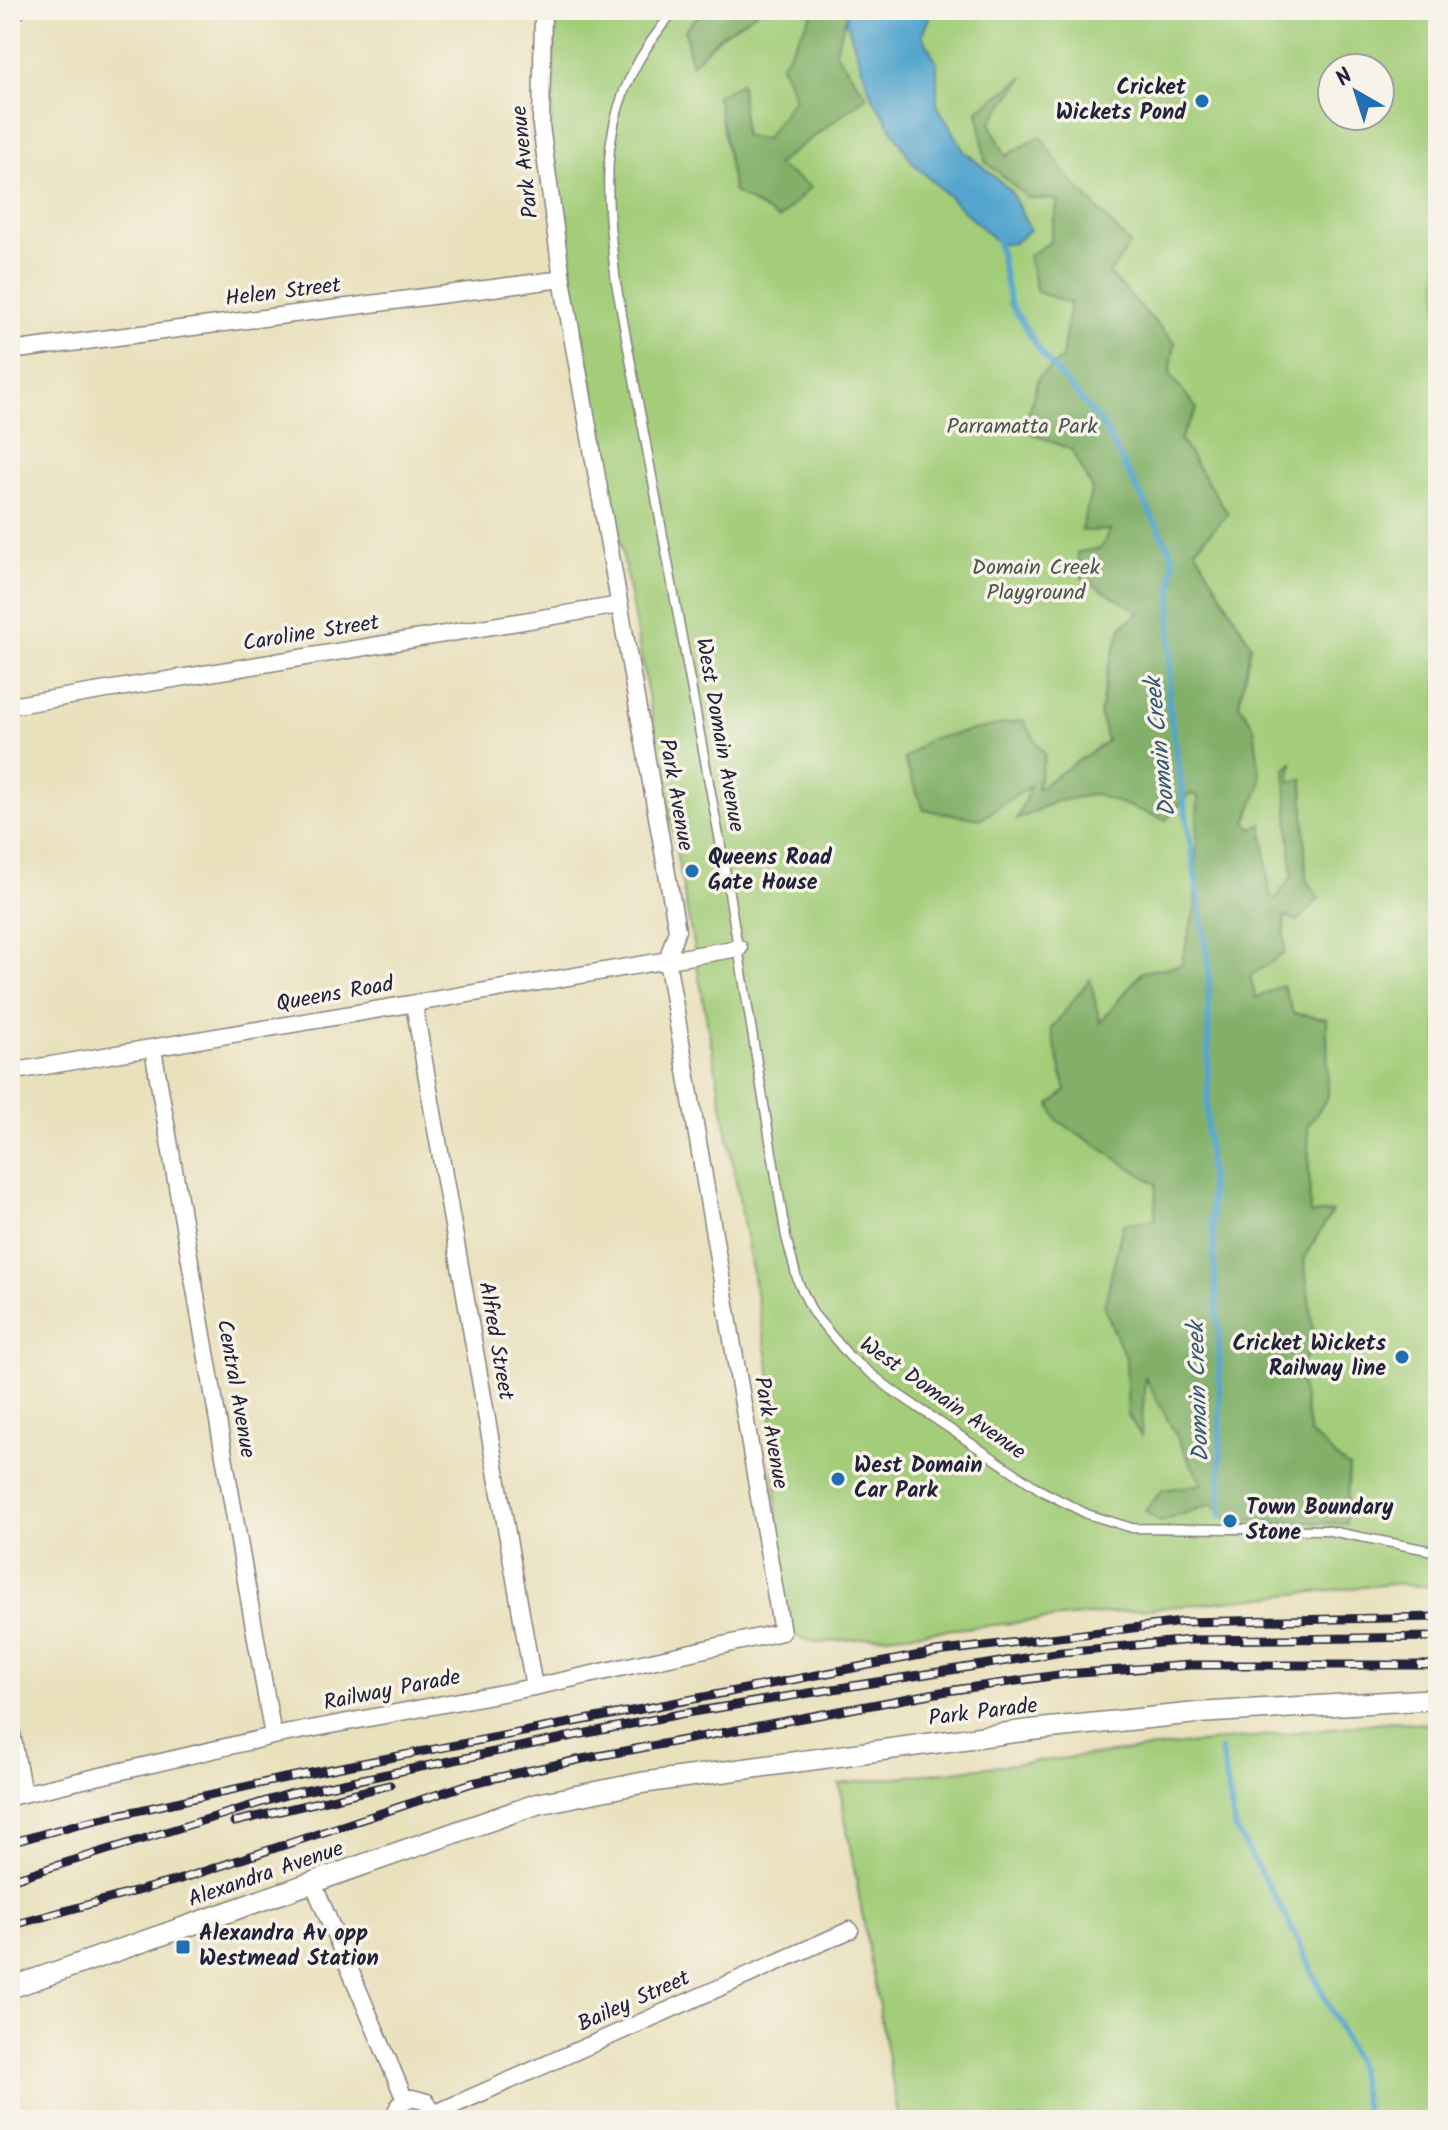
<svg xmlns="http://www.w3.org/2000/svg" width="1448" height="2130" font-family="Kalam,sans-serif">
	<rect width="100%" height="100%" fill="#f7f3e8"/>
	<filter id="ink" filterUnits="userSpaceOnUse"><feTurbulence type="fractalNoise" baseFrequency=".0125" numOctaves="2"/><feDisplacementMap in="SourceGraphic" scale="16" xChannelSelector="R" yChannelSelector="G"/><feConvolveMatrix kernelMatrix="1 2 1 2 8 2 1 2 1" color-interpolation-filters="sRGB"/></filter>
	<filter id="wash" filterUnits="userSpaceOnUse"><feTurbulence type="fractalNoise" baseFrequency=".006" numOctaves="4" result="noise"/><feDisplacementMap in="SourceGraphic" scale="32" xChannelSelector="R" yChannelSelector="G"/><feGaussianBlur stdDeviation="1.8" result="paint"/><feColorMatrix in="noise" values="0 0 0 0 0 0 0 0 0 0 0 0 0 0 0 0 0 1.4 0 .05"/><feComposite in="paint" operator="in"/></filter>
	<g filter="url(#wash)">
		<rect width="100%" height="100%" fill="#e9e0bc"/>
		<path fill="#a3cd79" stroke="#62785a" stroke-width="2" fill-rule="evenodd" d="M555,10H1438V1587L1391,1584L818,1643L782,1632L770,1370L551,158ZM1332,68H1380V116H1332Z
			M1392,1721L1438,1725V2120H899L839,1784Z"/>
		<path fill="#82b069" stroke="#526952" stroke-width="2" d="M703,10H760L720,36L691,65L685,30Z
			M815,10H848L835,52L867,96L776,165L811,187L779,219L734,192L717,95L741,83L744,136L765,139L795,97L781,65Z
			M1024,77L990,123L1006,156L1040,136L1066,175L1130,244L1109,274L1175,343L1170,374L1197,409L1180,439L1228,514L1195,549L1251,645L1239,704L1254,727L1261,783L1246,822L1252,829L1262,824L1270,895L1276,899L1292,875L1285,769L1292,763L1290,782L1303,779L1306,879L1319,898L1298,921L1284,916L1285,953L1250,976L1256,998L1283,985L1293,1013L1327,1019L1328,1097L1308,1126L1310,1214L1332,1212L1304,1258L1315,1346L1298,1367L1310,1434C1327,1444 1333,1458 1349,1467L1346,1524L1228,1519L1212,1504L1160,1522L1145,1511L1162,1490L1202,1484L1145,1377L1141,1436L1128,1415L1126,1359L1104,1307L1123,1224L1155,1219L1156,1184L1057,1120L1050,1105L1066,1091L1051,1029L1090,979L1100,1023L1142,972L1181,965L1195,909L1198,796L1189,794L1166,820L1095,794L1054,802L1017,820L1030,786L981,819L924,810L904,759L929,739L1023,720L1045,755L1037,789L1107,741L1100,714L1108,669L1122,626L1140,612L1082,578L1077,552L1100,549L1110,530L1081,531L1092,488L1072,450L1024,430L1038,378L1062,358L1070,303L1037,292L1028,256L1050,242L1058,200L1028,198L985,161L978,110Z"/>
		<path fill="#52a5cd" stroke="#3a6484" stroke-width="2" d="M847,10H932L922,35L937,63V105L964,151L1010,190L1030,230L1014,243L999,244L912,162L871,94L846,21Z"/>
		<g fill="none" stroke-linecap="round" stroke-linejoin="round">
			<path stroke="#52a5cd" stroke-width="6" d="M997,238L1010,303L1044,357L1102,424L1173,555L1169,704L1209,964L1207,1131L1219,1344L1221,1517
				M1221,1750L1235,1828L1288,1920L1357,2065L1367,2120"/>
		</g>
	</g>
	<g filter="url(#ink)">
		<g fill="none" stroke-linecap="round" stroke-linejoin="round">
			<g stroke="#86817c" stroke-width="11">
				<path id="service" d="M675,10C597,101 603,171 616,283L724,863L786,1237L798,1282L813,1313L850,1357L892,1390L1042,1491L1087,1514L1132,1528L1325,1530L1438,1552"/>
			</g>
			<g stroke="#86817c" stroke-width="19">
				<path id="minor" d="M10,10H18
					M10,351L562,279
					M10,706L620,605
					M414,1004L534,1687
					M153,1049L273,1736
					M10,1072L739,948
					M10,1723L23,1794
					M10,1797L273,1736L534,1687L782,1632L667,960L677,930L562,279L541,126L543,10
					M314,1885L405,2100
					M436,2113L850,1930
					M392,2120L399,2105L412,2098L427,2102L437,2120"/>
			</g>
			<g stroke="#86817c" stroke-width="23">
				<path id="tertiary" d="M10,1988L537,1804L641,1783L1030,1730L1197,1713L1438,1699"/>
			</g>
			<use href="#service" stroke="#fff" stroke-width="8"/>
			<use href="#minor" stroke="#fff" stroke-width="16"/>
			<use href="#tertiary" stroke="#fff" stroke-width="20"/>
			<g stroke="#22223b" stroke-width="9">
				<path id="rail" d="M234,1822L390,1785
					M10,1843L82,1823L285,1778L936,1652L1182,1622L1438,1617
					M10,1880L289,1794L680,1714L1062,1652L1191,1640L1438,1637
					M10,1926L181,1879L472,1783L582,1759L947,1691L1065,1674L1191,1665H1438"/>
			</g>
			<use href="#rail" stroke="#f7f3e8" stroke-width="6" stroke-dasharray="18" stroke-linecap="butt"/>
		</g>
	</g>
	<g fill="#1f6fb2" stroke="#f7f3e8" stroke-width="3">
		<circle cx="1202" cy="101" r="8"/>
		<circle cx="692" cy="871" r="8"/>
		<circle cx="1402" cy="1357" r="8"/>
		<circle cx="838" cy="1479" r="8"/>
		<circle cx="1230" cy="1521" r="8"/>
		<rect x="175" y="1939" width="16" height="16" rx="4"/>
	</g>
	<g text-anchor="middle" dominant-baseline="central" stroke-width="7" stroke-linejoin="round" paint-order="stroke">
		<g font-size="22" font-weight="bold" fill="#22223b" stroke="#f7f3e8" text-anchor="start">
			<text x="1186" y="88" text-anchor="end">Cricket<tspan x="1186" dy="25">Wickets Pond</tspan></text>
			<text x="708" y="858">Queens Road<tspan x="708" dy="25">Gate House</tspan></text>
			<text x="1386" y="1344" text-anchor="end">Cricket Wickets<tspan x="1386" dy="25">Railway line</tspan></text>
			<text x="854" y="1466">West Domain<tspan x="854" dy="25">Car Park</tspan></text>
			<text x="1246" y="1508">Town Boundary<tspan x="1246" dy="25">Stone</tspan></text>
			<text x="199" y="1934">Alexandra Av opp<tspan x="199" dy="25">Westmead Station</tspan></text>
		</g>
		<g font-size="22" fill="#22223b" stroke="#f7f3e8">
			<text transform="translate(526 162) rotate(-96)">Park Avenue</text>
			<text transform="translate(283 293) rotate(-7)">Helen Street</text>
			<text transform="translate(311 634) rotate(-9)">Caroline Street</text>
			<text transform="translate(719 735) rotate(80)">West Domain Avenue</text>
			<text transform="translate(675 795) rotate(80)">Park Avenue</text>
			<text transform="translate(335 995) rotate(-10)">Queens Road</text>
			<text transform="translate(495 1341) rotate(80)">Alfred Street</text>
			<text transform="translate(235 1389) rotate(80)">Central Avenue</text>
			<text transform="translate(942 1399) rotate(35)">West Domain Avenue</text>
			<text transform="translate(770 1433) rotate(80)">Park Avenue</text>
			<text transform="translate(392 1691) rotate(-11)">Railway Parade</text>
			<text transform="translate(983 1713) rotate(-7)">Park Parade</text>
			<text transform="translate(266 1875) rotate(-19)">Alexandra Avenue</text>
			<text transform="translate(634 2002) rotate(-24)">Bailey Street</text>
		</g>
		<g font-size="22" fill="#49554e" stroke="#f7f3e8">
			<text x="1022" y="427">Parramatta Park</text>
			<text x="1036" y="568">Domain Creek<tspan x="1036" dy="25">Playground</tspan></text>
		</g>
		<g font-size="24" font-style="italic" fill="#355675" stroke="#f7f3e8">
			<text transform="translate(1161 747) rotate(-96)">Domain Creek</text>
			<text transform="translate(1199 1392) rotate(-92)">Domain Creek</text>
		</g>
	</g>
	<rect width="1448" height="2130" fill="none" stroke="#f7f3e8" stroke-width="40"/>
	<g transform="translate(1356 92) rotate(321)"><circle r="38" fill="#f7f3e8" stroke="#a29fa3" stroke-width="2"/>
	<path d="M0-6L14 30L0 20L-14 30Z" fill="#1f6fb2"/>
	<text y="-12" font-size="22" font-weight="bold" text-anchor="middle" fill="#22223b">N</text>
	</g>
</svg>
